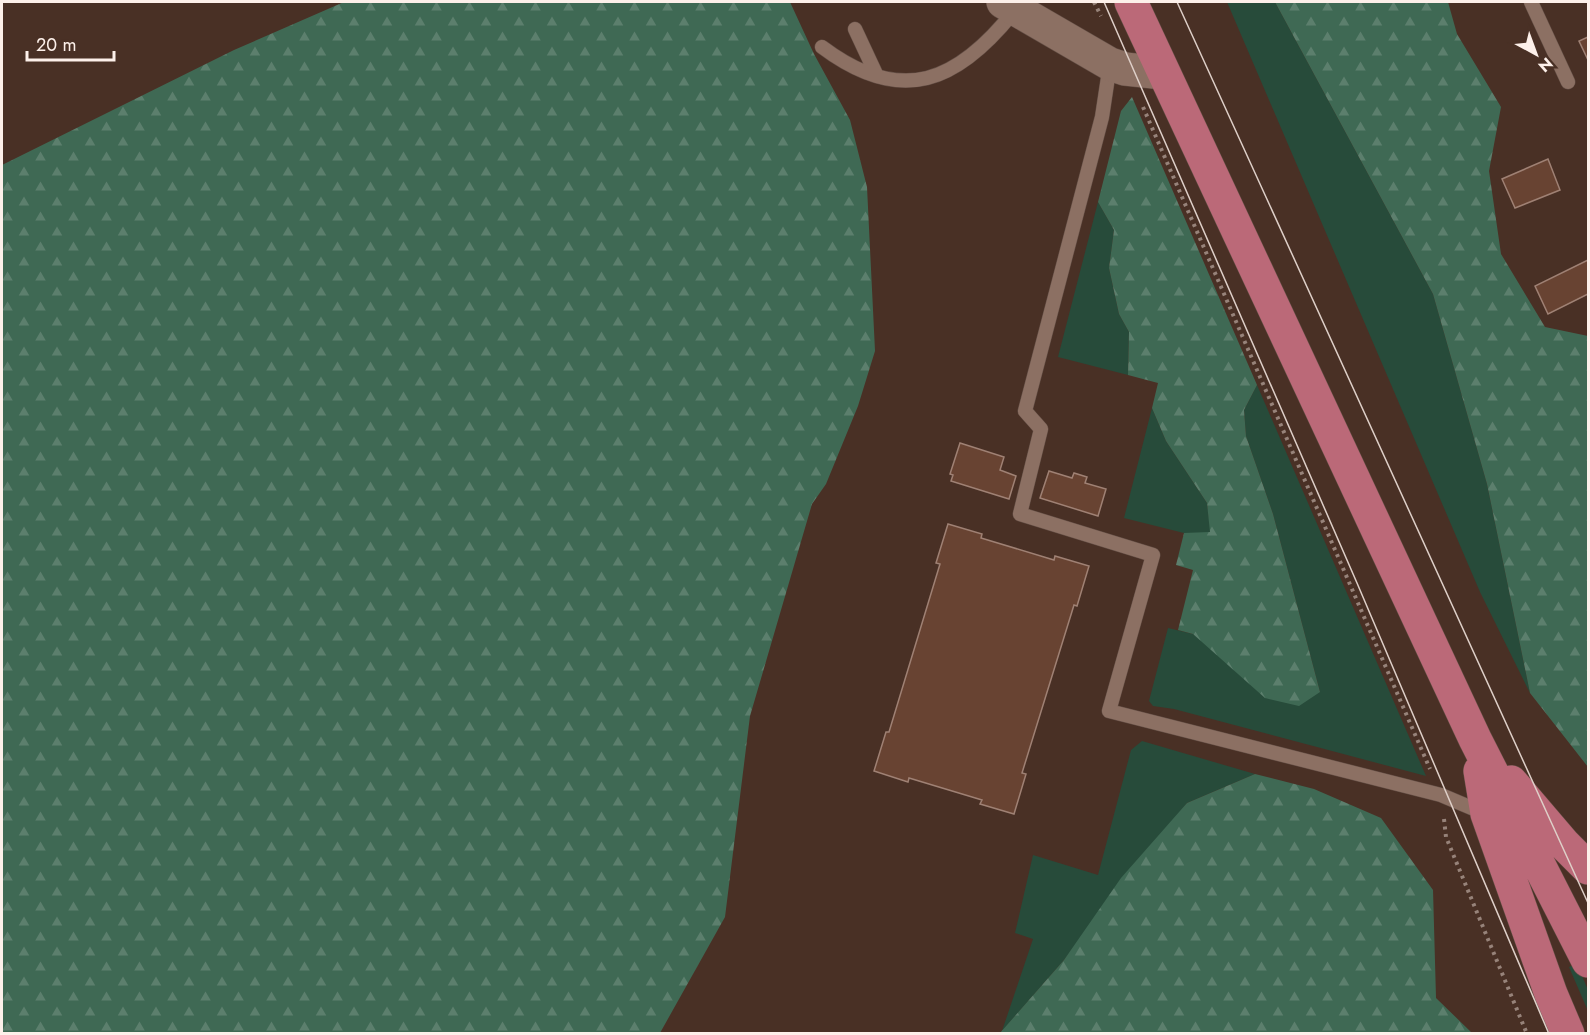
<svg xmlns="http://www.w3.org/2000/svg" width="1590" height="1035" font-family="Jost,sans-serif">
	<defs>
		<pattern id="forest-firs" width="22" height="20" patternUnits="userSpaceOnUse" patternTransform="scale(1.5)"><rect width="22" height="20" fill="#3f6954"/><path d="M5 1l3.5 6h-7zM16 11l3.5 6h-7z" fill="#5c7f6d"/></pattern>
	</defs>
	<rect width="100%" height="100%" fill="#493025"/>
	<path fill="#274b3a" d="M1227,2H1275L1433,294L1487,484L1530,693L1480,592Z
		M1098,202L1114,230L1109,268L1119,314L1129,332L1128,375L1058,357Z
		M1257,385L1426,776L1174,709L1153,706L1149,701L1168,628L1193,634L1320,692L1273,514L1246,436L1244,410Z
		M1152,408L1166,441L1207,503L1211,533H1184L1124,518Z
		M1142,741L1255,774L1187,803L1064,960L1002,1031L1033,939L1015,933L1033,855L1098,875L1131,750Z
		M1577,964L1588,990V1011L1569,967Z"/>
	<path fill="url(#forest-firs)" d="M344,2H790L814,54L850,120L867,187L875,351L858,406L826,484L812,504L750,716L725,917L660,1033H2V165L234,50Z
		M1275,2H1448L1457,34L1501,107L1489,171L1501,254L1545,327L1588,336V767L1530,693L1487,484L1433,294Z
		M1132,97L1257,385L1244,410L1246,436L1273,514L1320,692L1299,706L1265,698L1193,634L1178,630L1193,570L1176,565L1184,533L1210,532L1207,503L1166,441L1152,408L1158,383L1128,375L1129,332L1119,314L1109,268L1114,230L1098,202L1121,111Z
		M1255,774L1314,789L1381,818L1433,890L1436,998L1472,1033H1000L1064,960L1121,878L1187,803Z"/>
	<path fill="#684332" stroke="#9f8174" stroke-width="1.5" d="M1588,37V60L1579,41Z
		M1548,159L1560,190L1515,208L1502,179Z
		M1588,260V294L1548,314L1535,286Z
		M960,443L1004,457L1000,470L1016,476L1009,499L951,481L953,475L950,474Z
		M1049,471L1072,478L1074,473L1087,477L1085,483L1106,489L1098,516L1040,498Z
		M948,524L982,534L981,538L1054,560L1055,556L1089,566L1077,606L1074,605L1022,773L1026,774L1014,814L980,804L982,800L909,778L908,782L874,771L886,732H889L940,564L936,563Z"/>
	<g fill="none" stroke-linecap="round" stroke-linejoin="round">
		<g stroke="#644f46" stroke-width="15">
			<path id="service" d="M1531,2L1568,82
				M855,29L876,74
				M822,47C902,107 958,82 1015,10
				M1110,64L1102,117L1025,411L1041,429L1020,514L1153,555L1109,711L1441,795L1486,814"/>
		</g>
		<g stroke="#644f46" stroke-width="34">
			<path id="tertiary" d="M1003,2L1110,64L1125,69L1163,73"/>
		</g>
		<g stroke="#644f46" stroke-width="34">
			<path id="primary" d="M1131,2L1475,739L1588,961
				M1480,771L1487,814L1551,994L1568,1034
				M1511,782L1564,844L1588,868"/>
		</g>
		<path stroke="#97837a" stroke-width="4" stroke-dasharray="3 4.5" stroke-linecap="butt" d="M1094,2L1101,16
			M1143,107L1430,769
			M1444,819L1446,837L1527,1034"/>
		<use href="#service" stroke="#8c7063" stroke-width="14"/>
		<use href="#tertiary" stroke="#8c7063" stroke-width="33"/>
		<use href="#primary" stroke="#bb6978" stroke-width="33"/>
		<path stroke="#decfc8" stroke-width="1.5" d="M1104,2L1357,583L1549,1034
			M1177,2L1588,903"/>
	</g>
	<rect width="1590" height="1035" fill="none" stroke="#fdf0ea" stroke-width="6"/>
	<g transform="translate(1536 54) rotate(139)" stroke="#493025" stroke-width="4.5" paint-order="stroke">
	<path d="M0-4.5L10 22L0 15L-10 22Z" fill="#fdf0ea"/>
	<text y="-9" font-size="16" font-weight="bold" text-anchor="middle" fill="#fdf0ea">N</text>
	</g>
	<path d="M27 51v9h87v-9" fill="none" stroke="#fdf0ea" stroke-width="3"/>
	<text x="36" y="51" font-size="18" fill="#fdf0ea" stroke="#493025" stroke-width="4.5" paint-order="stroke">20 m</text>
</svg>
